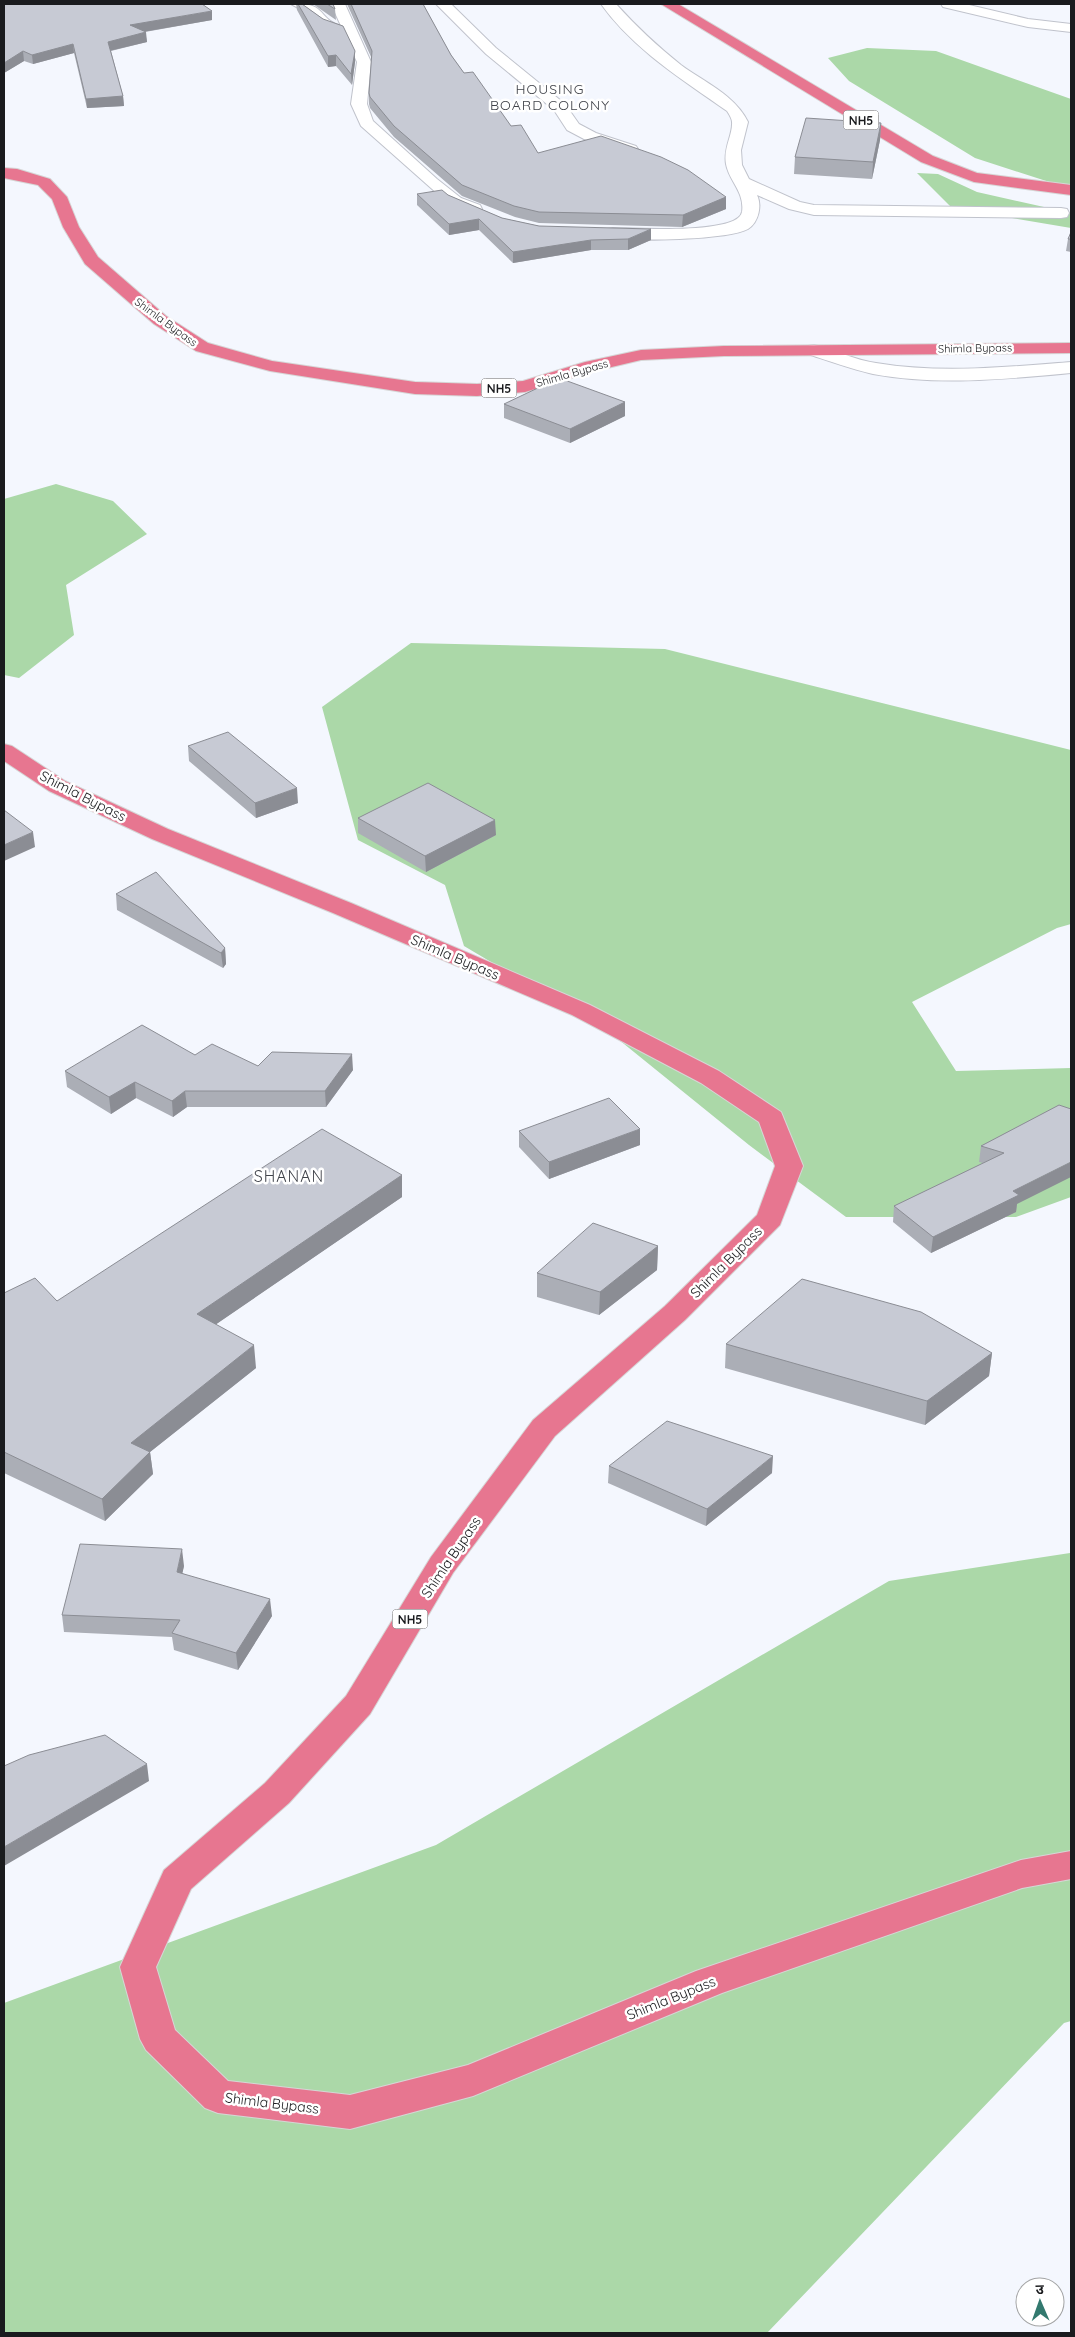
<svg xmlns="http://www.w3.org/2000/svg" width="1075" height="2337" font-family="Quicksand,'Noto Sans Devanagari',sans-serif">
	<rect width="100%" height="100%" fill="#f4f7fe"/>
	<path fill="#abd8a8" d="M867,48L936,51L1071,99V189L975,158L849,81L828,58Z
		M917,173L938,174L977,192L1071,213V228L952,208Z
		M56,484L113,501L147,534L66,585L74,635L19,678L4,675V499Z
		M411,643L665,649L1071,750V924L1057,928L912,1002L956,1071L1071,1068V1197L1016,1217H846L749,1145L608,1031L464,946L445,885L358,840L322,707Z
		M1071,1551V2021L1064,2023L767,2333H4V2003L436,1845L889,1581L1070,1553Z"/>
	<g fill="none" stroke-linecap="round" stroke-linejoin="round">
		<g stroke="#c0c3cc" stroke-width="2">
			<path id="minor" d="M291,4C328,2 317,19 341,26L331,4H345L371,62L367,104L373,121L437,179L461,198L480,205L482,209L480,213H468L449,204L361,126L351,104L357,62L345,36L327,31L318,25L311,15Z
				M436,4H451L496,48L565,104L579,124L596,133L636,146L638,149L636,152H624L584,139L567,130L554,110L486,54Z
				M601,4H616C636,26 657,46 681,65C704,82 735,95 748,122L741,150L742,165L749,179L800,202L814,205L1061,208L1067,209L1069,213L1067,217L1061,218L814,215L789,209L757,195C762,205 759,222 748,229C729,240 630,242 607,237L605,233L607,229L613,228C633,228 738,235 742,212C745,192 729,181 726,164C723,148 733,135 732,122C732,119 729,114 727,111C683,80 633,49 601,4Z
				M941,4H965L1028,19L1071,24V32L1028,27L943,7Z
				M814,345C835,350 855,360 876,363C941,374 1006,367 1071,362V373C1006,379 938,386 873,374C851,369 829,361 808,354L805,350L808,346Z"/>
		</g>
		<g stroke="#d6d6d6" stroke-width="2">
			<path id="trunk" d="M661,4H678L933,156L977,173L1071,185V195L974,182L921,162Z
				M4,168L17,169L50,179L67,197L79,227L98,257L166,316L208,343L272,361L415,382L477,384L523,381L585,362L641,350L724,346L1071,343V353L724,356L641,360L595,371L525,392L477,396L415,394L270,371L196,351L154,324L85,264L63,227L52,199L38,185L4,178Z
				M4,744L12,746L65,781L168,829L351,903L590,1005L719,1071L781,1112L803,1166L780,1225L685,1320L555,1436L453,1573L370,1714L289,1803L191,1889L156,1967L175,2030L228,2081L350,2095L468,2065L696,1971L1021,1860L1071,1851V1879L1022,1888L722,1993L473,2096L350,2129L218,2113L205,2108L146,2050L140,2039L120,1967L164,1870L265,1783L346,1696L431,1557L533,1420L665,1306L757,1215L775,1166L759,1122L701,1083L572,1015L333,913L152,839L49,791L4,761Z"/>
		</g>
		<use href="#minor" fill="#fff" fill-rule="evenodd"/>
		<use href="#trunk" fill="#e77690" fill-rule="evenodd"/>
	</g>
	<path fill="#abaeb6" d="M4,4L212,20L145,32L147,42L111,51L123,96L124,106L87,108L74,53L33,64L24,61L4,73Z
		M296,4H302L323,19L355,51V62L352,85L336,66L328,67L297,10Z
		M313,4H333L335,9L336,20Z
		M347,4H423L451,55L464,73L511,126L538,153L726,197V209L682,227L539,223L515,217L462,196L394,137L370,108L369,104V93L372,59Z
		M881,123L880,140L872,179L794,174L795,157Z
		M417,194L448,195L502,218L539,226L651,240L628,250H591L513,263L479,230L449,235L417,205Z
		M1071,232V252L1066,251L1068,239Z
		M625,402V416L570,443L504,418V404Z
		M188,746L298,803L256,818L189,761Z
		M358,818L496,835L426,872L358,833Z
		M116,894L225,948L226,964L223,968L117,910Z
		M195,1055L258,1066L353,1070L326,1107H187L173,1117L136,1098L111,1114L67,1087L65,1071Z
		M1059,1105L1017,1204L1016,1212L931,1253L893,1222L894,1206L983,1163L979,1162L981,1146Z
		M519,1131L640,1145L549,1179L519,1147Z
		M402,1175V1197L216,1324L256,1368L150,1452L153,1474L105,1521L4,1473V1293L57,1301Z
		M658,1246L657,1270L599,1315L537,1297V1273Z
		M726,1344L992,1353L989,1376L925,1425L725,1368Z
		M609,1466L772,1473L706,1526L608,1483Z
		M184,1566L182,1573L272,1616L238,1670L174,1650L172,1637L64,1632L62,1615Z"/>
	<path fill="#8b8d94" d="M212,11V20L131,34L130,25Z
		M146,32L147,42L109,51L108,42Z
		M73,44L74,53L33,64L32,55Z
		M23,51L24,61L4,73V63Z
		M355,51V62L352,85L351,74Z
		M336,55V66L328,67V56Z
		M123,96L124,106L87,108L86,99Z
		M881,123L880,140L872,179L873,162Z
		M726,197V209L682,227L683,215Z
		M479,219V230L449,235V224Z
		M651,229V240L628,250V239Z
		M591,240V250L513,263V252Z
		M625,402V416L570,443V429Z
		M297,788L298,803L256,818L255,803Z
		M495,820L496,835L426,872L425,856Z
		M33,832L35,847L4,861V845Z
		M225,948L226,964L223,968L221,953Z
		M352,1054L353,1070L326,1107L325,1091Z
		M135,1082L136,1098L111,1114L109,1097Z
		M185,1091L187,1107L173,1117L172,1101Z
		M640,1129V1145L549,1179V1162Z
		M1071,1162V1177L1017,1204L1016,1212L931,1253L933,1237L1013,1191Z
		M402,1175V1197L199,1336L197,1314Z
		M658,1246L657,1270L599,1315L600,1292Z
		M254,1345L256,1368L150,1452L153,1474L105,1521L102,1499L131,1443Z
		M992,1353L989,1376L925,1425L927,1401Z
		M773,1456L772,1473L706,1526L707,1509Z
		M182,1549L184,1566L179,1589L177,1572Z
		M270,1599L272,1616L238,1670L236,1653Z
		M147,1764L149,1781L4,1866V1847Z"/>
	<path fill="#c7cad4" stroke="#8b8d94" d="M4,4H202L212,11L130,25L146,32L108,42L123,96L86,99L73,44L32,55L23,51L4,63Z
		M298,4H302L323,19L343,26L355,51L351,74L336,55L328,56Z
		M327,4H333L335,9Z
		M351,4H423L451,55L464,73L473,72L511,126L521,125L538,153L601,136L661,157L688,170L726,197L683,215L539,212L514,206L462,185L394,126L370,97L369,93L372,51Z
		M806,118L881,123L873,162L795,157Z
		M442,190L448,195L502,218L539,226L651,229L628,239L591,240L513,252L479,219L449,224L417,194Z
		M1071,232V239H1068Z
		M559,378L625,402L570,429L504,404Z
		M228,732L297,788L255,803L188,746Z
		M428,783L495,820L425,856L358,818Z
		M4,810L33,832L4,845Z
		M156,872L225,948L221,953L116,894Z
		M142,1025L195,1055L212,1044L258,1066L272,1052L352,1054L325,1091H185L172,1101L135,1082L109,1097L65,1071Z
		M609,1098L640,1129L549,1162L519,1131Z
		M1059,1105L1071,1109V1162L1013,1191L1019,1195L933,1237L894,1206L1004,1153L981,1146Z
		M322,1129L402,1175L197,1314L254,1345L131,1443L150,1452L102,1499L4,1452V1293L35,1278L57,1301Z
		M593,1223L658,1246L600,1292L537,1273Z
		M802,1279L921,1312L992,1353L927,1401L726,1344Z
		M667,1421L773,1456L707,1509L609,1466Z
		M80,1544L182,1549L177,1572L270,1599L236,1653L172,1633L180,1620L62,1615Z
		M105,1735L147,1764L4,1847V1766L29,1755Z"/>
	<g text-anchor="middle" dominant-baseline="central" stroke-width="5" stroke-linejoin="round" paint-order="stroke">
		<g font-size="11" fill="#1a1b1e" stroke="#fff">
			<text transform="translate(166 322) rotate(36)">Shimla Bypass</text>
			<text transform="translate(975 348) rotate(-1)">Shimla Bypass</text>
			<text transform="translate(572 373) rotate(-16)">Shimla Bypass</text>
		</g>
		<g fill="#fff" stroke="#5f5f62" stroke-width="1">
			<rect x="843.5" y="110.5" width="35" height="19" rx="4"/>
			<rect x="481.5" y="378.5" width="35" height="19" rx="4"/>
			<rect x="392.5" y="1609.5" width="35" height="19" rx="4"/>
		</g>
		<g font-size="12" font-weight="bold" fill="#1a1b1e">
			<text x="861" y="120">NH5</text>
			<text x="499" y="388">NH5</text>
			<text x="410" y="1619">NH5</text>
		</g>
		<g font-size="14" letter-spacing="1" fill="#40434a" stroke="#fff">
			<text x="550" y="89">HOUSING<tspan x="550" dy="16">BOARD COLONY</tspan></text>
		</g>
		<g font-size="14" fill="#1a1b1e" stroke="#fff">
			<text transform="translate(83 796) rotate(27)">Shimla Bypass</text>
			<text transform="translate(455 957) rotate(23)">Shimla Bypass</text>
			<text transform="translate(726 1262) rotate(-45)">Shimla Bypass</text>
			<text transform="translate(451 1557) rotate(-56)">Shimla Bypass</text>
			<text transform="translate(671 1998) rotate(-22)">Shimla Bypass</text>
			<text transform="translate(272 2103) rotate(7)">Shimla Bypass</text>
		</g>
		<g font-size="16" letter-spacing="1" fill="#40434a" stroke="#fff">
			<text x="289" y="1176">SHANAN</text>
		</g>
	</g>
	<rect width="1075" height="2337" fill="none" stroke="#1a1b1e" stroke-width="10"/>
	<g transform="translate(1040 2302) rotate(358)"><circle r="24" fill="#ffffff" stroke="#a3a4a5"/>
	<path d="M0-4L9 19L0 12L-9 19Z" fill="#33796f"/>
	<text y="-8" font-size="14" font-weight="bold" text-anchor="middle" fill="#1a1b1e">उ</text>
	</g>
</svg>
